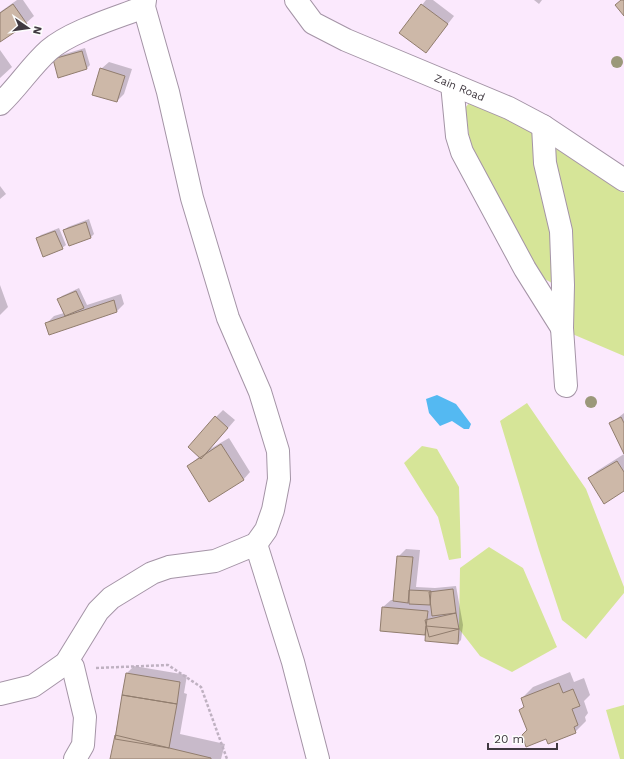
<svg xmlns="http://www.w3.org/2000/svg" width="624" height="759" font-family="'Work Sans',sans-serif">
	<rect width="100%" height="100%" fill="#fbe9fd"/>
	<path fill="#d6e598" d="M470,102L562,144L624,193V356L570,333L568,292L525,268L474,169L465,108Z
		M527,403L586,489L624,587V593L586,639L562,620L539,550L500,421Z
		M422,446L437,449L459,487L461,558L449,560L438,517L404,463Z
		M489,547L523,568L557,647L512,672L480,656L459,629L460,568Z
		M624,705V759H620L606,710Z"/>
	<path fill="#54b9f2" d="M437,395L456,404L471,424L469,429H464L452,421L440,426L429,413L426,399Z"/>
	<path fill="#0003" d="M17,0H23L34,16L26,23L0,41V12Z
		M426,0H433L454,16L426,52L422,5Z
		M534,0H542L539,4Z
		M85,48L90,65L87,68L59,76L54,60L58,56Z
		M0,50L12,67L0,78Z
		M109,62L132,69L124,94L117,101L101,69Z
		M0,186L6,194L0,199Z
		M89,219L94,234L91,237L64,230L68,227Z
		M59,228L66,245L62,248L37,238L41,235Z
		M0,285L8,307L0,315Z
		M79,288L87,305L121,294L124,304L117,311L46,324L54,316L64,313L59,299L62,296Z
		M223,410L235,420L210,449L229,438L250,472L243,480L188,466L200,456L216,417Z
		M624,413V452L610,424Z
		M624,454V490L590,478L597,471Z
		M406,549L420,550L416,587L435,588L456,586L463,625L461,640L458,643L427,632L425,634L383,607L391,600H394L398,557Z
		M134,666L187,675L184,693L187,694L180,734L225,744L221,759H111L126,674Z
		M570,672L574,682L584,678L590,695L584,701L588,713L585,717L586,721L575,732L547,737L528,730L521,710L525,706L522,698L533,687Z"/>
	<path fill="#cdb8a8" stroke="#917d6e" d="M621,0H624V16L615,5Z
		M13,4L27,24L0,42V13Z
		M421,4L448,24L426,53L399,33Z
		M82,51L87,69L58,78L53,59Z
		M100,68L125,76L117,102L92,95Z
		M86,222L91,238L69,246L63,230Z
		M55,231L63,249L43,257L36,238Z
		M76,291L84,308L65,316L57,299Z
		M114,300L117,312L49,335L45,323Z
		M215,416L228,428L201,459L188,447Z
		M621,417L624,423V454L609,423Z
		M221,444L244,480L209,502L187,466Z
		M617,461L624,472V491L604,504L588,478Z
		M397,556L413,557L408,603L393,601Z
		M453,589L456,613L432,616L429,592Z
		M409,590L431,591L430,605L409,604Z
		M382,607L428,611L425,635L380,631Z
		M456,613L459,629L429,637L425,620Z
		M426,626L459,629L458,644L425,641Z
		M126,673L180,682L177,704L122,695Z
		M559,683L563,693L573,689L580,706L572,709L578,725L574,727L576,733L548,744L546,739L526,747L522,735L527,730L519,710L524,707L521,698Z
		M122,695L177,704L169,748L115,739Z
		M115,735L211,758V759H110Z"/>
	<g fill="none" stroke-linecap="round" stroke-linejoin="round">
		<g stroke="#a494a6" stroke-width="24">
			<g id="street">
				<path id="s1" d="M296,0L313,23L346,40L509,108L543,126L624,180"/>
				<path d="M452,84L457,136L462,152L525,269L562,328"/>
				<path d="M0,104C18,87 31,66 49,50C71,31 116,18 144,7"/>
				<path d="M543,126L545,163L561,231L563,285L562,328L566,386"/>
				<path d="M256,544L293,662L318,759"/>
				<path d="M66,663L73,667L85,717L83,745L75,759"/>
				<path d="M0,694L33,686L66,663L98,611L111,598L152,573L169,567L215,561L256,544L266,530L273,510L279,479L278,451L260,392L228,318L192,198L168,92L144,7L145,0"/>
			</g>
		</g>
		<path stroke="#bfb1c1" stroke-width="2.5" stroke-dasharray="3 2" stroke-linecap="butt" d="M96,668L168,665L201,687L227,759"/>
		<use href="#street" stroke="#fff" stroke-width="22"/>
	</g>
	<g fill="#9b987a">
		<circle cx="617" cy="62" r="6"/>
		<circle cx="591" cy="402" r="6"/>
	</g>
	<g text-anchor="middle" dominant-baseline="central" stroke-width="3" stroke-linejoin="round" paint-order="stroke">
		<g font-size="11" fill="#403941" stroke="#fdfdfd">
			<text stroke="none"><textPath href="#s1" startOffset="189">Zain Road</textPath></text>
		</g>
	</g>
	<g transform="translate(28 28) rotate(103)" stroke="#fdfdfd" stroke-width="3" paint-order="stroke">
	<path d="M0-3L7 15L0 10L-7 15Z" fill="#403941"/>
	<text y="-6" font-size="11" font-weight="bold" text-anchor="middle" fill="#403941">N</text>
	</g>
	<path d="M488 743v6h69v-6" fill="none" stroke="#403941" stroke-width="2"/>
	<text x="494" y="743" font-size="12" fill="#403941" stroke="#fdfdfd" stroke-width="3" paint-order="stroke">20 m</text>
</svg>
